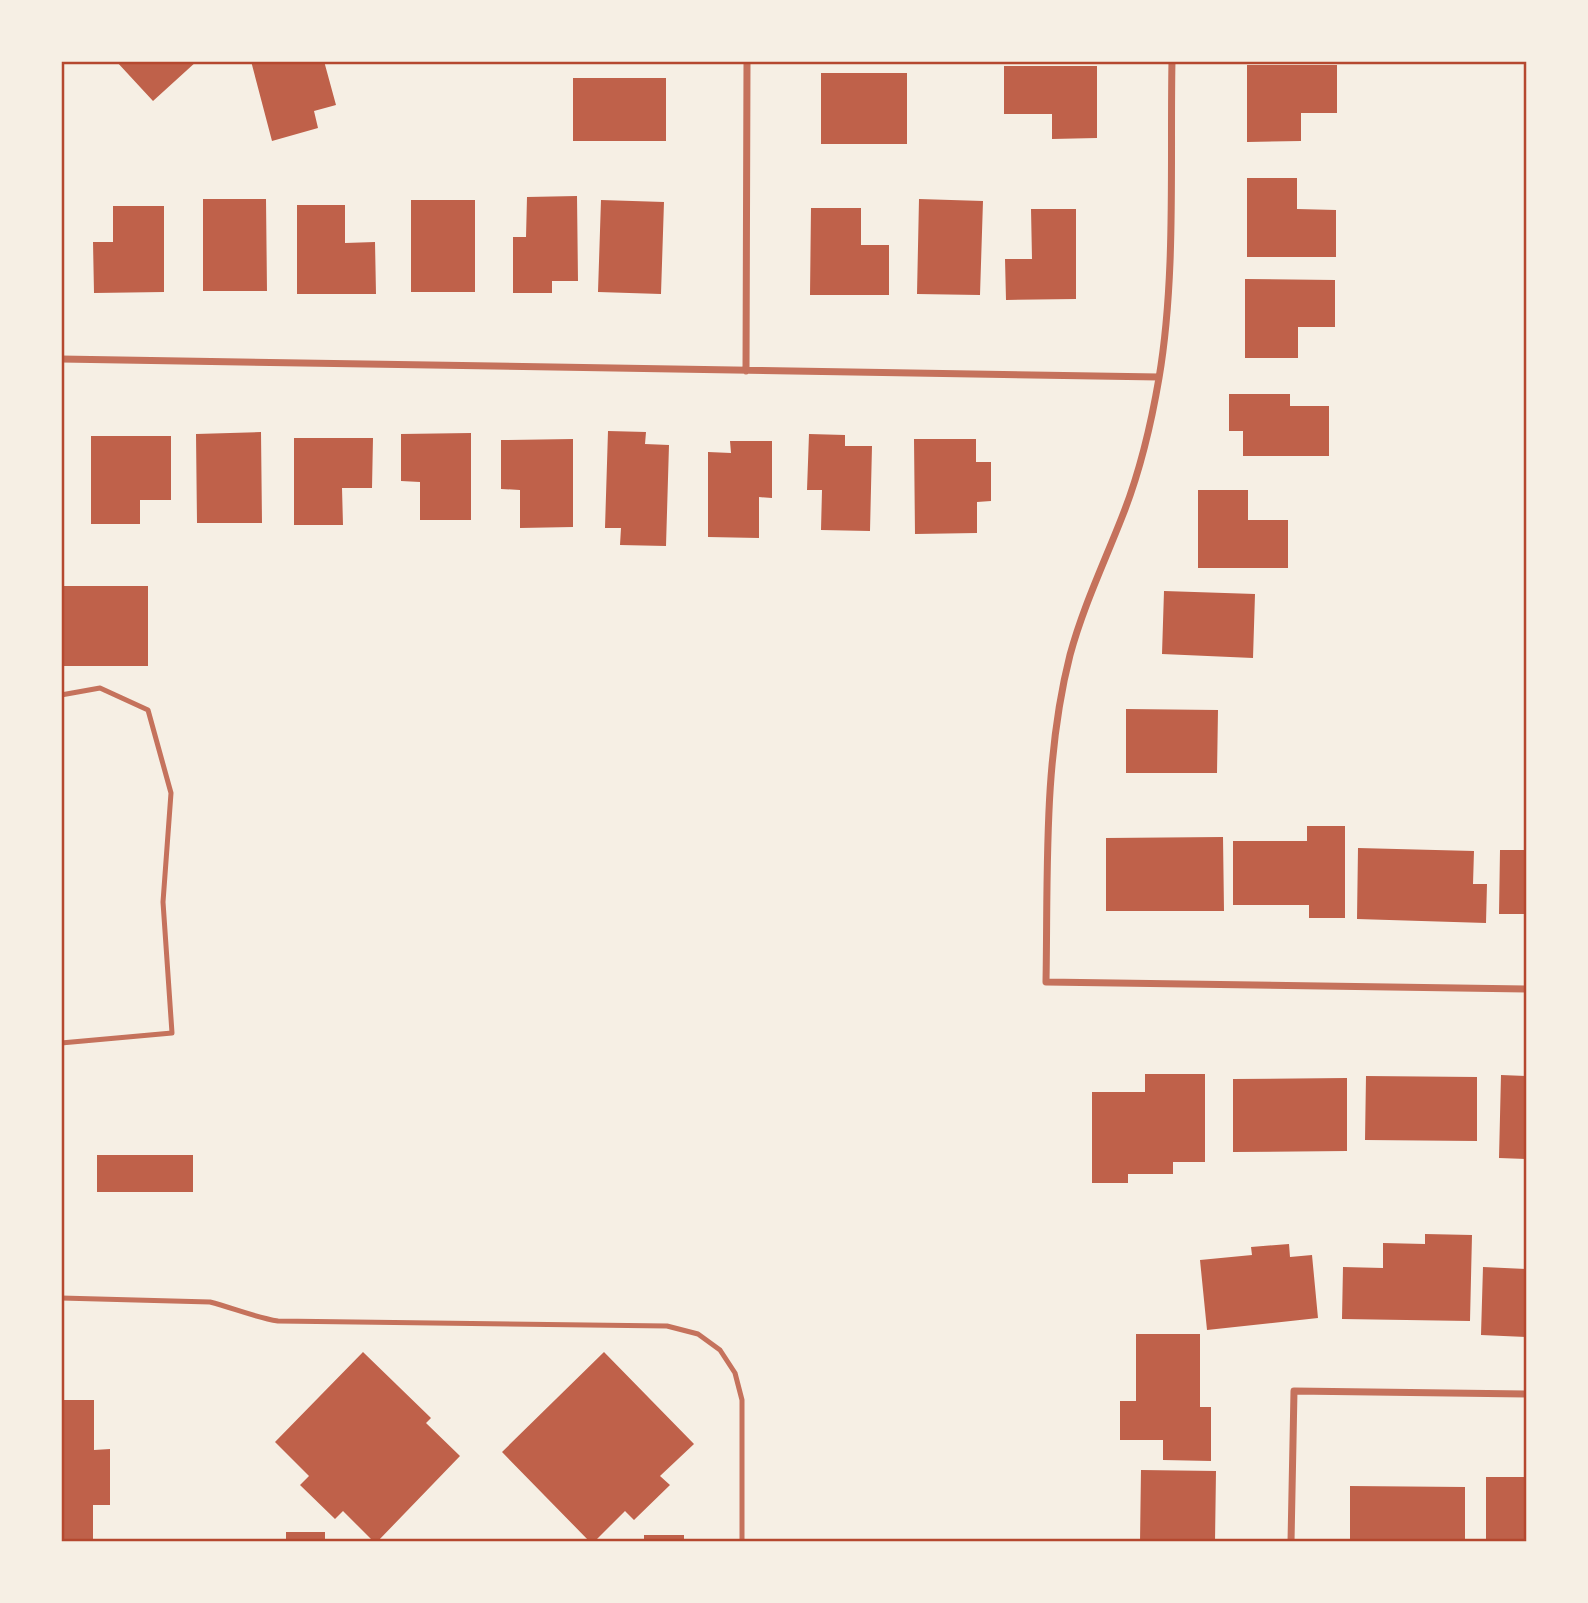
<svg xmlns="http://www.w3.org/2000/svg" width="1588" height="1603" font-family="'Nunito Sans',sans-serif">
	<rect width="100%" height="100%" fill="#f6efe4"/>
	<path fill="#bf614a" d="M116,61H197L153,101Z
		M251,61H324L336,105L314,111L318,128L272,141Z
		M1247,65H1337V113H1301V141L1247,142Z
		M1004,66H1097V138L1052,139V114H1004Z
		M821,73H907V144H821Z
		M573,78H666V141H573Z
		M1247,178H1297V209L1336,210V257H1247Z
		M577,196L578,281H552V293H513V237H526L527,197Z
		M203,199H266L267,291H203Z
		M919,199L983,201L980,295L917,294Z
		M411,200H475V292H411Z
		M601,200L664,202L661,294L598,292Z
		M297,205H345V243L375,242L376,294H297Z
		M113,206H164V292L94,293L93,242H113Z
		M811,208H861V245H889V295H810Z
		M1031,209H1076V299L1006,300L1005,259H1032Z
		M1245,279L1335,280V327H1298V358H1245Z
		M1229,394H1290V406H1329V456H1243V431H1229Z
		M608,431L646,432L645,444L669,445L666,546L620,545L621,528H605Z
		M261,432L262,523H197L196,434Z
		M471,433V520H420V482L401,481V434Z
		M809,434L845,435V446H872L870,531L821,530L822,490H807Z
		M91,436H171V500H140V524H91Z
		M294,438H373L372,488H342L343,525H294Z
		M573,439V527L520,528V490L501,489V440Z
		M914,439H976V462H991V501L977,502V533L915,534Z
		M730,441H772V498L759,497V538L708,537V452L731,453Z
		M1198,490H1248V520H1288V568H1198Z
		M61,586H148V666H61Z
		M1164,591L1255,594L1253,658L1162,654Z
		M1126,709L1218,710L1217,773H1126Z
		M1307,826H1345V918H1309V905H1233V841H1307Z
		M1223,837L1224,911H1106V838Z
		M1358,848L1474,851L1473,884H1487L1486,923L1357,919Z
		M1500,850H1527V914H1499Z
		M1145,1074H1205V1162H1173V1174H1128V1183H1092V1092H1145Z
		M1501,1075L1527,1076V1159L1499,1158Z
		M1366,1076L1477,1077V1141L1365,1140Z
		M1347,1078V1151L1233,1152V1079Z
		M97,1155H193V1192H97Z
		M1425,1234L1472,1235L1470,1321L1342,1319L1343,1267L1383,1268V1243L1425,1244Z
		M1289,1244L1290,1257L1312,1255L1318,1318L1207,1330L1200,1260L1252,1255L1251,1247Z
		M1483,1267L1527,1269V1337L1481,1335Z
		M1136,1334H1200V1407H1211V1461L1163,1460V1440H1120V1401H1136Z
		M363,1352L431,1418L426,1423L460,1456L377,1542H374L343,1511L335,1519L300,1485L309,1476L275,1442Z
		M604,1352L694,1444L660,1476L670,1485L634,1520L625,1511L594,1542H590L502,1452Z
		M61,1400H94V1450L110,1449V1505H93V1542H61Z
		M1141,1470L1216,1471L1215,1542H1140Z
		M1486,1477H1527V1542H1486Z
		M1350,1486L1465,1487V1542H1350Z
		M286,1532H325V1542H286Z
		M644,1535H684V1542H644Z"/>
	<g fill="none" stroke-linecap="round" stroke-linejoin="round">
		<path stroke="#c5725c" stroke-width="5" d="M61,695L100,688L148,710L171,793L163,902L172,1033L61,1043
			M61,1298L210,1302C233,1308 254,1317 278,1321L667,1326L698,1334L720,1350L735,1373L742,1400V1542"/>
		<path stroke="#c5725c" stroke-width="7" d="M1172,61C1170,163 1176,278 1159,378C1151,425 1140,472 1122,517C1104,563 1083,607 1070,655C1043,761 1048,873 1046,982L1527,989
			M61,359L1159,377
			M746,371L747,61
			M1291,1542L1294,1391L1527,1394"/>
	</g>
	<rect width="1588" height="1603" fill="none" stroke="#f6efe4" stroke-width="126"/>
	<rect x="63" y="63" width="1462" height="1477" fill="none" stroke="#b5482f" stroke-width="2.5"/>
</svg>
